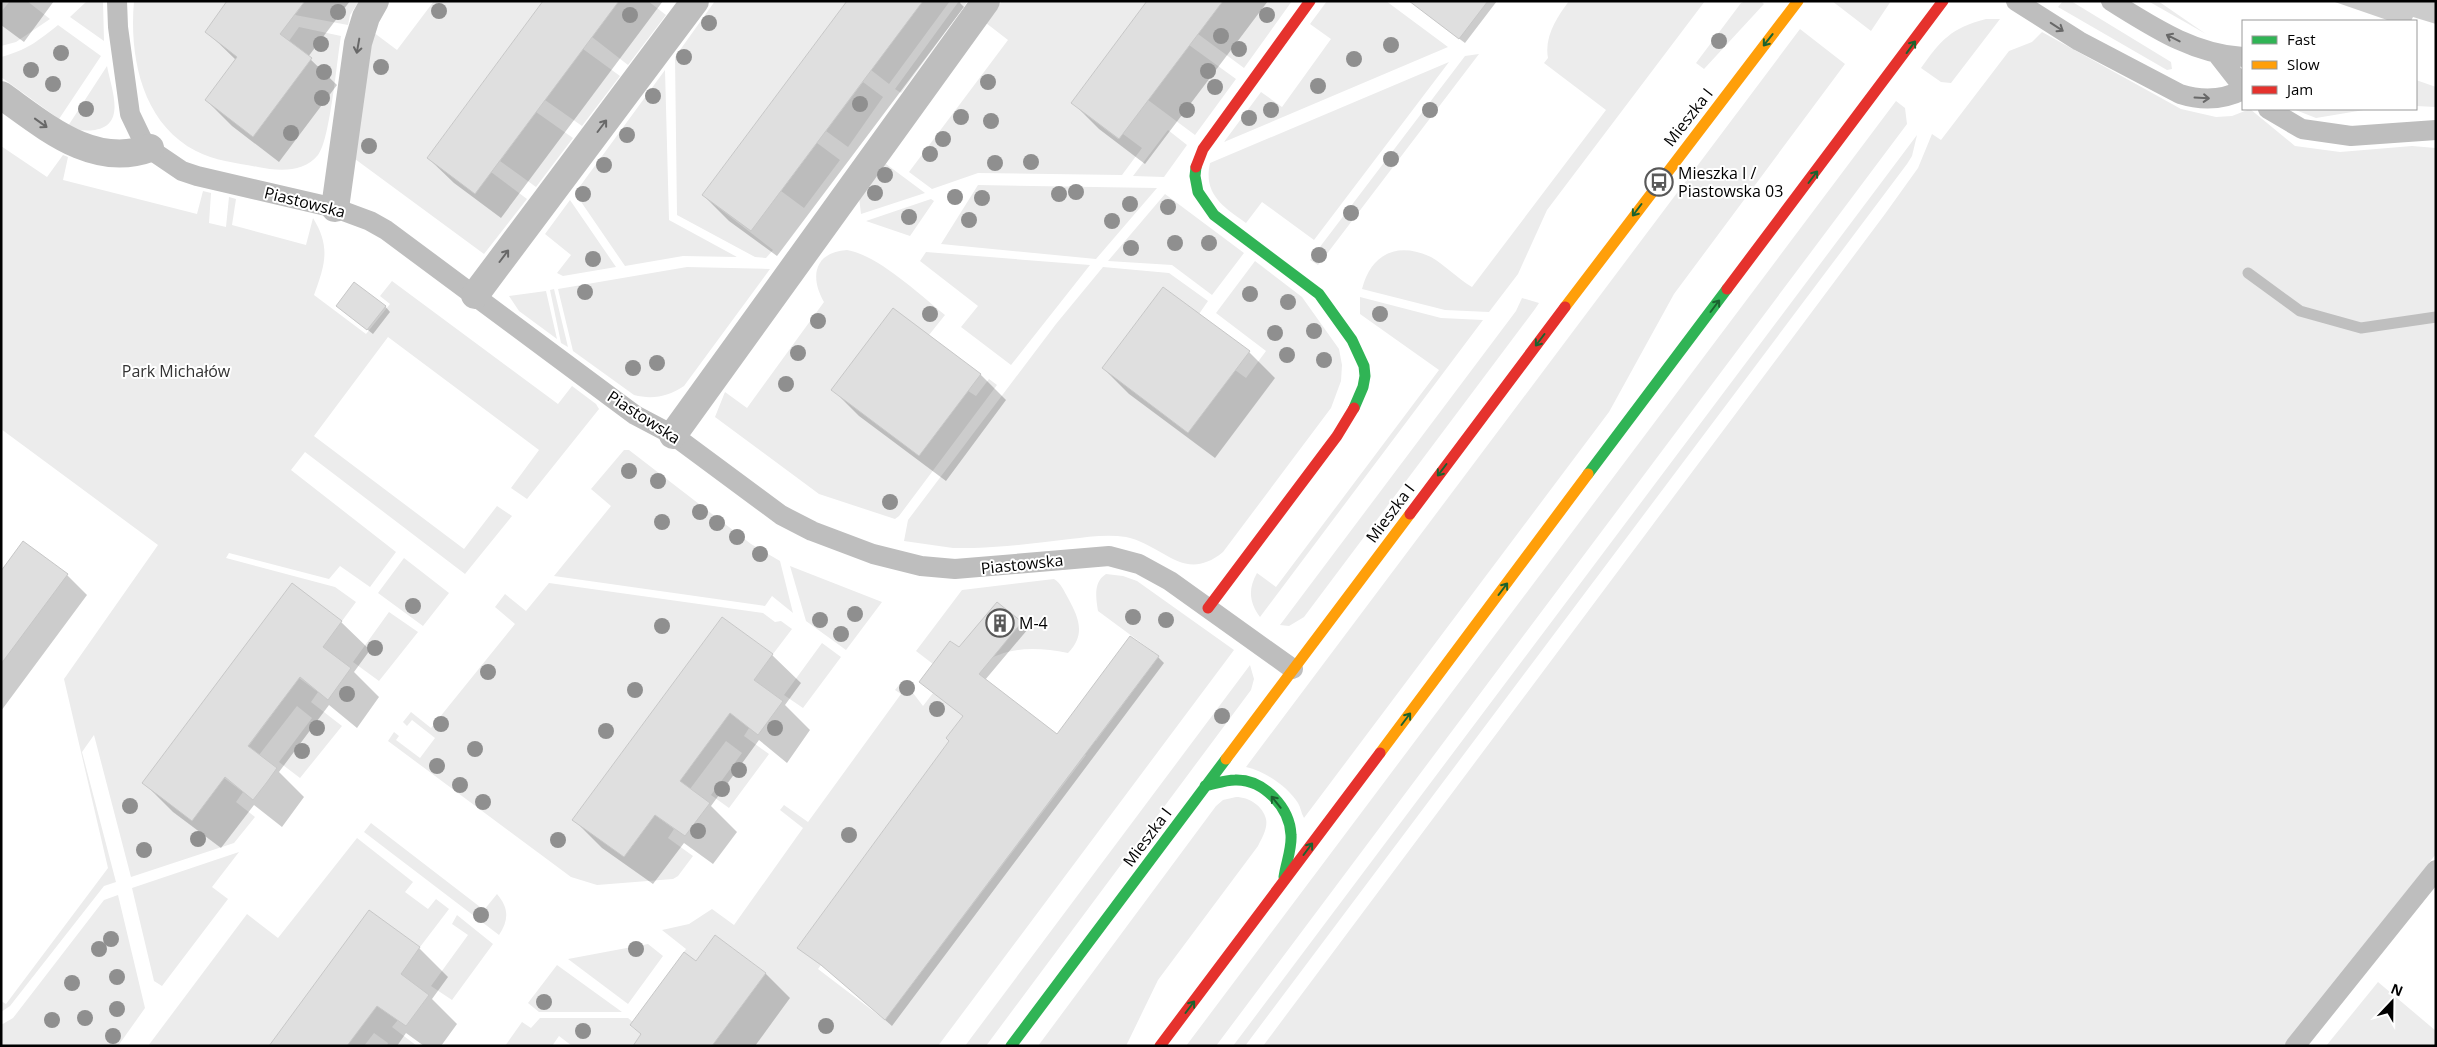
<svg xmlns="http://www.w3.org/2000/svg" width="2437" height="1047" font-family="'Open Sans',sans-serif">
	<rect width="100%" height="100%" fill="#fff"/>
	<path fill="#ececec" d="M10,1H27L50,19L16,42L1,46V12Z
		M87,1H103L104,41L70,17Z
		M134,1H227L205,32L229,50L251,39L205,100L253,136L312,58L289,41L299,27L341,36C337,59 330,141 318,155C304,173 278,171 258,167C237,163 215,161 196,151C142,123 129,57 134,1Z
		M305,1H359L350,15L348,25L295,15Z
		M434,1H543L427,158L475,194L491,172L527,199L484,254L355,159L373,32L397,50Z
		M619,1H648L666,15L628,65L592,37Z
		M715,1H847L702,195L773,250L766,258L755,257L677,215L675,57Z
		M923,1H950L889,84L871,70Z
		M959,1H968L901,93L895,89Z
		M1002,1H1147L1071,103L1118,139L1123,134L1142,148L1122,175L978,173L932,189L909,172L1008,40L986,23Z
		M1223,1H1292L1244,68L1198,34Z
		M1327,1H1386L1448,47L1224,142L1261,92L1282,107L1331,39L1310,24Z
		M1569,1H1705L1547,210L1518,274L1489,312L1445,310L1362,289C1371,254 1397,241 1431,257C1445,265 1458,279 1472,287L1606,110L1544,63L1548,58C1544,37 1557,17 1569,1Z
		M1746,1H1761L1764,4L1704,69L1696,63L1741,3Z
		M1832,1H1891L1871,31Z
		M2063,1H2071L2171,62L2172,69L2167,70L2058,7Z
		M2148,1H2158L2206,34Z
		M1986,19H2000L1951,83L1941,82L1921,68C1941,40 1951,28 1986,19Z
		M58,25L101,56L59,119L1,77V57C27,50 38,41 58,25Z
		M1800,29L1845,64L1674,294L1609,412L1304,818C1301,813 1301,808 1298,803C1288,787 1265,771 1246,767Z
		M2042,32L2181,109L2216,117L2232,116L2250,109L2295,146L2340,152L2412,146L2436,148V854L2284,1046H1263L1885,214L1918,168L1932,134L1941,140L2009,51L2032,42Z
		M1189,45L1236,79L1195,135L1148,100Z
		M583,49L620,76L582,126L545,100Z
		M1479,54L1326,255L1318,265L1310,260L1465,56Z
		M1449,62L1314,240L1262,202L1246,223C1223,207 1203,194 1210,163Z
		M107,66C111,88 127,125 95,130C86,131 77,131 68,126Z
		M665,70L669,220L737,257L683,256L625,266L575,193Z
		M2416,80L2436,87V107L2416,106Z
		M863,82L883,97L848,147L826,131Z
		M1896,101L1905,108L1907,124L1216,1046H1186Z
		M2293,109H2370L2316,118Z
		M536,112L573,138L536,187L500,161Z
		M1168,130L1187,145L1164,177L1133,176Z
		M1917,135L1912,156L1907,164L1245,1046H1233Z
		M817,143L840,160L804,208L781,191Z
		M1,146L47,177L63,155L68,157L63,180L197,214L203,191L211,193L209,223L226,227L229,197L236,199L232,225L306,245L313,218C331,247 325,265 314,295L366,334L390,304L380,296L392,281L558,404L572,386L596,404L599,409L527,499L511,488L539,450L388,337L314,436L464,549L497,506L512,516L465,574L305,452L291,470L396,552L370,587L340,566L329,579L229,553L226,558L335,587L356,602L342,621L292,584L143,783L192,821L224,778L243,792L236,802L255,817L234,843L131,877L94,735L82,752L116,882L104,886L10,1006L1,1012V1001L6,1004L108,868L64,679L158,545L1,429Z
		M882,161L925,193L861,214L859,197Z
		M978,185L1157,188L1096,259L941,244Z
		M1165,194L1244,253L1212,295L1172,265L1108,261Z
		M931,199L934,201L910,236L866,221Z
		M570,200L616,267L563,276L557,273L571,255L545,234Z
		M847,250C878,255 920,295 945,315L929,335L832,391L919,456L968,391L976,396L989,379L997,385L899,516L895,519L819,494L715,417L725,392L747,408L824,302C809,276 815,252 847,250Z
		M926,252L1090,265L1011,365L961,327L978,306L920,261Z
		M1255,261L1302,297L1339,349L1342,365L1341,381L1331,408L1223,552C1184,584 1164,545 1126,537C1107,534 1088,537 1070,539C1038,543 1006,547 974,548H953L904,541L908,520L1056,324L1103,267L1169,273L1208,301L1199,314L1163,287L1102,368L1188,433L1235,370L1246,378L1266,351L1216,313Z
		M687,267L770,269L684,386C669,396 653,400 634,395L573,351L558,289Z
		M554,289L568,347L561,343L550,290Z
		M546,291L557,339L519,311L509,296Z
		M1360,297L1441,318L1483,320L1260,617C1249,602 1248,589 1257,573L1276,587L1439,370L1360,314Z
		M1522,298L1539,303L1535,309L1304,617L1289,626L1280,625L1516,311Z
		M624,450H629L751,544L780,561L793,613L772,596L765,606L554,576L611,506L591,489Z
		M404,558L449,593L423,626L378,593Z
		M790,566L882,602L846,650L806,621Z
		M1106,574L1123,576L1137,581L1234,650L938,1046H712L766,973L715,935L696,961L684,952L686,949L662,930L689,924L712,909L734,925L803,828L780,810L784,805L808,822L901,694L895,690L903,680L923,706L933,693L963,716L946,738L949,741L797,948L821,965L818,969L885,1020L1086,755L1058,734L1067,721L1096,741L1159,656L1098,611C1096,598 1093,582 1106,574Z
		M1054,579C1061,583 1064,591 1068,598C1079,618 1086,635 1068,653C1036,647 1009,646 980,664L951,641L933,664L916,651L962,590Z
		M549,583L763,613L775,622L781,621L792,629L773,654L722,617L573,819L624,857L655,815L674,829L668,838L693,856L678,876L673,879L597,885L571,877L388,741L394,732L399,736L396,740L420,758L435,738L412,720L407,726L403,722L411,712L431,728L515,624L495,607L505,594L526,611Z
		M389,612L418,632L379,681L353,662Z
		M822,643L841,657L803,708L784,695Z
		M1250,665L1254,679L1251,690L986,1046H965Z
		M299,678L318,692L311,702L342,726L300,778L279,762L312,718L297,706L259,755L248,747Z
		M730,713L749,728L744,736L769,754L729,808L711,795L742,753L726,741L690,789L680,781Z
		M1236,797C1249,797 1263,806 1266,819C1268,828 1262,838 1258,846L1158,980L1126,1046H1038L1216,806L1223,800Z
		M371,823L484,910L497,894C509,908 509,920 499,935L364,832Z
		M357,838L413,882L405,892L428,909L436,899L449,909L420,947L370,911L269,1046H148L247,914L278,938Z
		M239,852L212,887L228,899L162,986L154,981L132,888Z
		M118,895L145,1008L118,1046H1V1025L13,1018L104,900Z
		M457,915L493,944L452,1000L431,986L468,935L452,924Z
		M648,944L663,956L628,1004L568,959Z
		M557,965L622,1012H539L528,1003Z
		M2378,982L2436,1031V1046H2326Z
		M377,1005L398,1020L392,1027L417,1046H387L388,1043L374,1033L364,1046H347Z
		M540,1018H628L633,1022L630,1026L641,1034L633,1046H572L559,1036L552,1046H505L522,1022L531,1028Z"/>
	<path fill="#0003" d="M1,1H54L24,42L1,25Z
		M229,1H350L308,57L337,85L279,162L232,126L206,100L236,60L206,31Z
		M545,1H663L501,218L454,183L428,158Z
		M849,1H961L960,3L964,7L777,256L729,221L703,195Z
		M1149,1H1268L1145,164L1099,129L1073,103Z
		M1424,1H1497L1465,43L1425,13Z
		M2332,1H2436V24L2413,17L2411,21H2390Z
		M337,306H385L390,312L373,334Z
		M1249,352L1275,378L1215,458L1129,394L1103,368Z
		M980,374L1006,400L946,481L859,416L833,390Z
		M23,543L67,575L87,595L1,711V573Z
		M998,604L1028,629L985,680L1057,736L1158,657L1164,663L892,1026L829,971L798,948L950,741L964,717L959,649Z
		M722,619L772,655L801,683L785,705L810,730L787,763L759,740L711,806L737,832L713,864L684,843L653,884L602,848L574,820Z
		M341,622L370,650L354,672L379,697L357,728L329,705L279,772L304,797L282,827L254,805L221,848L173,812L144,783Z
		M419,948L448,977L432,999L457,1024L441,1046H424L406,1033L397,1046H271Z
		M696,963L766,974L790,998L755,1046H634L642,1035L632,1025Z"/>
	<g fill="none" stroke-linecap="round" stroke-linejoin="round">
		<path stroke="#bfbfbf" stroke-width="11" d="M2248,273L2300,311L2361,328L2436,317"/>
	</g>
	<path fill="#dfdfdf" stroke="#c7c7c7" d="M227,1H305L280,34L312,58L253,137L205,100L237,57L205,32Z
		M543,1H619L475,194L427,158Z
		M847,1H923L751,231L702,195Z
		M1147,1H1223L1119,139L1071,103Z
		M1409,1H1488L1459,39Z
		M354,282L386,306L367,330L336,306Z
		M1163,287L1250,351L1188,433L1102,368Z
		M893,308L981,374L919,456L831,390Z
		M23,541L68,574L1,664V571Z
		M292,583L342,621L323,647L351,668L328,700L300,677L248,746L277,768L267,782L253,800L225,777L192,821L142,783Z
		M997,602L1022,622L979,674L1057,734L1130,636L1159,656L885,1020L821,965L797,948L949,741L946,738L963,716L919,682L950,641L959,647Z
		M722,617L773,654L754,680L783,701L758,735L730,713L680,781L710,803L685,836L655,815L624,857L572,820Z
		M369,910L420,947L401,974L429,995L406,1026L377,1006L347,1046H269Z
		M715,935L766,973L712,1046H633L641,1034L630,1025L684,952L696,961Z"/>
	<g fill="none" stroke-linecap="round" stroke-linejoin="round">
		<path stroke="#bebebe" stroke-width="20" d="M117,1L118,27L130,114L142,139L154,152L182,171L197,176L335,208L370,221L386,230L635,415L673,435L781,515L812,531L873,554L921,566L955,569L1109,556L1139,564L1170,581L1293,669
			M2016,1L2079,41L2180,94C2202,101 2223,100 2243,90
			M2111,1C2153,27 2193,54 2243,57
			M2218,55L2243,87
			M2268,109L2302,129L2351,136L2436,130
			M2295,1046L2436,870"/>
		<path stroke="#bebebe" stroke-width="28" d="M1,95C45,126 93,169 150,148
			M335,208L358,43L366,17L375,1
			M475,295L695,1
			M673,435L986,1"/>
		<path stroke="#30b455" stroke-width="11" d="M1196,167L1195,176L1198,192L1214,215L1319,294L1352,340L1364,366L1365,376L1363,387L1354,408
			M1588,474L1727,289
			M1205,786C1215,784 1225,780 1235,780C1264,779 1290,808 1291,835C1292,849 1286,863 1284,877
			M1011,1046L1226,759"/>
		<path stroke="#ff9f0a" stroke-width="11" d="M1565,307L1798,1
			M1380,753L1588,474
			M1226,759L1410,514"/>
		<path stroke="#e5322d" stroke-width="11" d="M1196,167L1203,149L1310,1
			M1727,289L1943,1
			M1410,514L1565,307
			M1208,608L1337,436L1354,408
			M1160,1046L1380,753"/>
	</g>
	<g fill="#8f8f8f">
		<circle cx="439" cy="11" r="8"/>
		<circle cx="338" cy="12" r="8"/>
		<circle cx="630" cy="15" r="8"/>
		<circle cx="1267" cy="15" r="8"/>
		<circle cx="709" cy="23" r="8"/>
		<circle cx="1221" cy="36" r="8"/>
		<circle cx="1719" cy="41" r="8"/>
		<circle cx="321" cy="44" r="8"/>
		<circle cx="1391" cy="45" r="8"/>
		<circle cx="1239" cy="49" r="8"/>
		<circle cx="61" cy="53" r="8"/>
		<circle cx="684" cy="57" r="8"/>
		<circle cx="1354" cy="59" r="8"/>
		<circle cx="381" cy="67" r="8"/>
		<circle cx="31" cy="70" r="8"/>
		<circle cx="1208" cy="71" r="8"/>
		<circle cx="324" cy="72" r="8"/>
		<circle cx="988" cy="82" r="8"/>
		<circle cx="53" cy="84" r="8"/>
		<circle cx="1318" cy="86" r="8"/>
		<circle cx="1215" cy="87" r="8"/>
		<circle cx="653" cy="96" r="8"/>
		<circle cx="322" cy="98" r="8"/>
		<circle cx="860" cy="104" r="8"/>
		<circle cx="86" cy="109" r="8"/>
		<circle cx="1187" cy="110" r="8"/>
		<circle cx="1271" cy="110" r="8"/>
		<circle cx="1430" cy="110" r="8"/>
		<circle cx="961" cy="117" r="8"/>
		<circle cx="1249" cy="118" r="8"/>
		<circle cx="991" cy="121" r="8"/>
		<circle cx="291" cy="133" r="8"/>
		<circle cx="627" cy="135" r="8"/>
		<circle cx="943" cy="139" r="8"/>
		<circle cx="369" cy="146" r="8"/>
		<circle cx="930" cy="154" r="8"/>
		<circle cx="1391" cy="159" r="8"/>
		<circle cx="1031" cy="162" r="8"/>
		<circle cx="995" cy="163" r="8"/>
		<circle cx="604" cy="165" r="8"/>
		<circle cx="885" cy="175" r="8"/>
		<circle cx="1076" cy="192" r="8"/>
		<circle cx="875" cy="193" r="8"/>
		<circle cx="583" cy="194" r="8"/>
		<circle cx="1059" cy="194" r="8"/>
		<circle cx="955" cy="197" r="8"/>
		<circle cx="982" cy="198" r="8"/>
		<circle cx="1130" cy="204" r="8"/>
		<circle cx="1168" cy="207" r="8"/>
		<circle cx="1351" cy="213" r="8"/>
		<circle cx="909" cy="217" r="8"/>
		<circle cx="969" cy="220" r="8"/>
		<circle cx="1112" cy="221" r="8"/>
		<circle cx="1175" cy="243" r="8"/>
		<circle cx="1209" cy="243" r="8"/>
		<circle cx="1131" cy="248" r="8"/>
		<circle cx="1319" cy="255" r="8"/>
		<circle cx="593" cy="259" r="8"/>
		<circle cx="585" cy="292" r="8"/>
		<circle cx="1250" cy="294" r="8"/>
		<circle cx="1288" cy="302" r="8"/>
		<circle cx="930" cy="314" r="8"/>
		<circle cx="1380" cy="314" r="8"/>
		<circle cx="818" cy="321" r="8"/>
		<circle cx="1314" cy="331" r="8"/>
		<circle cx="1275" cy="333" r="8"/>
		<circle cx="798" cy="353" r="8"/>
		<circle cx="1287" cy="355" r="8"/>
		<circle cx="1324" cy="360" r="8"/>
		<circle cx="657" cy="363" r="8"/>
		<circle cx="633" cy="368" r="8"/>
		<circle cx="786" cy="384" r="8"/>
		<circle cx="629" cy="471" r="8"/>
		<circle cx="658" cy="481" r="8"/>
		<circle cx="890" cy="502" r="8"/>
		<circle cx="700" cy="512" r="8"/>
		<circle cx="662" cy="522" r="8"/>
		<circle cx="717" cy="523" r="8"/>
		<circle cx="737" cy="537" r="8"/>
		<circle cx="760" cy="554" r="8"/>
		<circle cx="413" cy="606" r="8"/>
		<circle cx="855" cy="614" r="8"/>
		<circle cx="1133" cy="617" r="8"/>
		<circle cx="820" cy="620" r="8"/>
		<circle cx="1166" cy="620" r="8"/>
		<circle cx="662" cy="626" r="8"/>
		<circle cx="841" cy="634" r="8"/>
		<circle cx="375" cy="648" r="8"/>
		<circle cx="488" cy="672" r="8"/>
		<circle cx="907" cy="688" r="8"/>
		<circle cx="635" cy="690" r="8"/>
		<circle cx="347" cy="694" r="8"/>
		<circle cx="937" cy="709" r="8"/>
		<circle cx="1222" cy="716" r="8"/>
		<circle cx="441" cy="724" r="8"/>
		<circle cx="317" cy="728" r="8"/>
		<circle cx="775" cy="728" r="8"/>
		<circle cx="606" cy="731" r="8"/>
		<circle cx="475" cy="749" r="8"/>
		<circle cx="302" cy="751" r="8"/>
		<circle cx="437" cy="766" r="8"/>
		<circle cx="739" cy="770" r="8"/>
		<circle cx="460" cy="785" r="8"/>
		<circle cx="722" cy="789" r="8"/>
		<circle cx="483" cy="802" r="8"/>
		<circle cx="130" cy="806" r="8"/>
		<circle cx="698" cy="831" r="8"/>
		<circle cx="849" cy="835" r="8"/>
		<circle cx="198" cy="839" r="8"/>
		<circle cx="558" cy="840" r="8"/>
		<circle cx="144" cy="850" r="8"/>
		<circle cx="481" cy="915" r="8"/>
		<circle cx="111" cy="939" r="8"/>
		<circle cx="99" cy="949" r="8"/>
		<circle cx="636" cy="949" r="8"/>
		<circle cx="117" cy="977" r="8"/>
		<circle cx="72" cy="983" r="8"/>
		<circle cx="544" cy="1002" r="8"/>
		<circle cx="117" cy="1009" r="8"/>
		<circle cx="85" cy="1018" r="8"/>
		<circle cx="52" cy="1020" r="8"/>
		<circle cx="826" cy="1026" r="8"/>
		<circle cx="583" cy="1031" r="8"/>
		<circle cx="113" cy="1036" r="8"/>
	</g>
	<defs><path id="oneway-shaft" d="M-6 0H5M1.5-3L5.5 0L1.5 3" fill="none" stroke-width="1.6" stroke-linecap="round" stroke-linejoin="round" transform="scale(1.25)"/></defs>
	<g stroke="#686868">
		<use href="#oneway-shaft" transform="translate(2057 27) rotate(33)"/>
		<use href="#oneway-shaft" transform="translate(2173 38) rotate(-153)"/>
		<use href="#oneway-shaft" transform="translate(358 46) rotate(100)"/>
		<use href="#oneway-shaft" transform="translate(2202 98) rotate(3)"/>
		<use href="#oneway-shaft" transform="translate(41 123) rotate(36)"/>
		<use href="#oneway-shaft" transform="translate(602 126) rotate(-53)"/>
		<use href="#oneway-shaft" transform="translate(504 256) rotate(-53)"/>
	</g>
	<g stroke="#1a632f">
		<use href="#oneway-shaft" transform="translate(1768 40) rotate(128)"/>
		<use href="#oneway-shaft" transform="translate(1911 47) rotate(-54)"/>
		<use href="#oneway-shaft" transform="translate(1813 177) rotate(-53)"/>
		<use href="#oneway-shaft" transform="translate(1637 210) rotate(127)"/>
		<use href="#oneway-shaft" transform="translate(1715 306) rotate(-53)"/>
		<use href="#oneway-shaft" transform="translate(1540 340) rotate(127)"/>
		<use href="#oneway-shaft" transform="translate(1442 470) rotate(127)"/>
		<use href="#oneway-shaft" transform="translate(1503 589) rotate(-53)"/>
		<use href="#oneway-shaft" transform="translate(1406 719) rotate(-53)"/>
		<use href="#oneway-shaft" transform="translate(1276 802) rotate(-129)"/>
		<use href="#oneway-shaft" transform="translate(1308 849) rotate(-53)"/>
		<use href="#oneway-shaft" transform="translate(1190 1007) rotate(-53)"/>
	</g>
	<defs>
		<g id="bus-ring" transform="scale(1.4375)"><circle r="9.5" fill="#fff" stroke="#595959" stroke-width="1.5"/><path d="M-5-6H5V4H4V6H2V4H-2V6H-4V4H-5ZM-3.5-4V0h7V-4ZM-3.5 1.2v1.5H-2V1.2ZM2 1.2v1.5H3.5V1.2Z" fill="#595959"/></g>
		<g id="building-ring" transform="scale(1.4375)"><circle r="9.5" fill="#fff" stroke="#595959" stroke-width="1.5"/><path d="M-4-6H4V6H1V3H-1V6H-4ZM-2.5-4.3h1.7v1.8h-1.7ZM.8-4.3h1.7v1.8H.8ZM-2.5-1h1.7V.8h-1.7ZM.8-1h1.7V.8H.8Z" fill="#595959"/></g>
	</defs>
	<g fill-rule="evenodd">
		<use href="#bus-ring" x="1659" y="182"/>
		<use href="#building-ring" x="1000" y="623"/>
	</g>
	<g text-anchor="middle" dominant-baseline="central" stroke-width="4" stroke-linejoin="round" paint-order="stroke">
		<g font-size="16" fill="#000" stroke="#fff">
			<text transform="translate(1688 117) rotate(-52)">Mieszka I</text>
			<text transform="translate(305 202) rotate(14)">Piastowska</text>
			<text transform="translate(644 417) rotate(33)">Piastowska</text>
			<text transform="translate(1390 513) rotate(-53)">Mieszka I</text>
			<text transform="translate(1022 564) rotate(-6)">Piastowska</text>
			<text transform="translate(1147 837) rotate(-53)">Mieszka I</text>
		</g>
		<g font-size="16" fill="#000" stroke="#fff" text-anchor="start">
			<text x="1678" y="173">Mieszka I /<tspan x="1678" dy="18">Piastowska 03</tspan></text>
			<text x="1019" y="623">M-4</text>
		</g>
		<g font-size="16" fill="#333" stroke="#fff">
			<text x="176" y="371">Park Michałów</text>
		</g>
	</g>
	<rect width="2437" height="1047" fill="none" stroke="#000000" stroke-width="5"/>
	<rect x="2242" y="20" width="175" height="90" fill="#ffffff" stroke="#999999"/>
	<rect x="2252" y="36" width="25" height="8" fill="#30b455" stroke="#999999"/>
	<text x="2287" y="45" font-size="15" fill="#000000">Fast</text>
	<rect x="2252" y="61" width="25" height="8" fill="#ff9f0a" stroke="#999999"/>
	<text x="2287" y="70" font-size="15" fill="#000000">Slow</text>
	<rect x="2252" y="86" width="25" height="8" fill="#e5322d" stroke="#999999"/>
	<text x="2287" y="95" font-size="15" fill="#000000">Jam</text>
	<g transform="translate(2392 1002) rotate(22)" stroke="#ffffff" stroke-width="4" paint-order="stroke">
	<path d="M0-4L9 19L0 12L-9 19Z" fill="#000000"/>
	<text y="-8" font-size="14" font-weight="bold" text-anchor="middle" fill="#000000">N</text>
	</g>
</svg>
